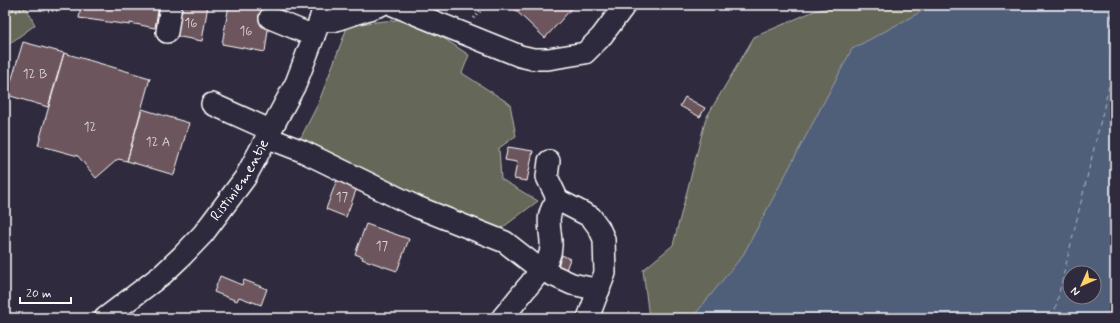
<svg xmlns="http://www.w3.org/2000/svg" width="1120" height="323" font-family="Mynerve,sans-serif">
	<rect width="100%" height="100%" fill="#2f2a3d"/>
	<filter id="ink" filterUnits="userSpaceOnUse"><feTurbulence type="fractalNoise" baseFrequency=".025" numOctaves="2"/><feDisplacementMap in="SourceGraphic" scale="8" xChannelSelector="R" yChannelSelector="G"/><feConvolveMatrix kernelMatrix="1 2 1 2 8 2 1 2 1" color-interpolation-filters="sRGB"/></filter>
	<g filter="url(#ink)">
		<path fill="#656759" stroke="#b2b3ac" d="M5,5H25L35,25L9,44L5,54Z
			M846,5H926L801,318H649L643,270L673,245L706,118L754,37L814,11Z
			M413,18L469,55L462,73L510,104L516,136L499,148L501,179L538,201L502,228L460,224L298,143L318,104L348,25Z"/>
		<path fill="#4f5e79" stroke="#959eaf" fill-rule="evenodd" d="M926,5H1115V318H692L743,255L852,49L924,10ZM1070,273H1094V297H1070Z"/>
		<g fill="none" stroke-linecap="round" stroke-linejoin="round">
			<path stroke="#b0b7c3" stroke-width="1" stroke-dasharray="5 4" stroke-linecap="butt" d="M1053,318L1111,78L1112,5"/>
		</g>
		<path fill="#6c555b" stroke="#fff" d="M81,5H159L155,28L130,23V25L79,18Z
			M180,5H208L202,41L175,36Z
			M229,5H278L277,10L271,8L265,52L222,44Z
			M510,5H568L572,8L545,38Z
			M23,42L64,53L48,107L7,95Z
			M64,53L150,78L127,161L118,159L96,178L78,156L38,145Z
			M685,97L705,108L700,117L680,106Z
			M142,109L189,123L174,175L127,161Z
			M508,147L533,151L527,181L514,179L517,162L505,160Z
			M338,177L358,185L346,217L326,209Z
			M366,224L409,239L397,271L362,259L363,257L355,254Z
			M562,255L570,259L564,275L556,272Z
			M220,276L242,285L244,280L267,289L261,305L239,297L237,301L214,292Z"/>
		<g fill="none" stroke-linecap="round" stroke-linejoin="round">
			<g stroke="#fff" stroke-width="24">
				<g id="minor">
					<path d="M393,5L520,56L533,59H548L585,53L601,37L625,5"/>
					<path d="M270,18L314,36"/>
					<path d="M320,20L333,21L381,5"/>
					<path d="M167,32L171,5"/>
					<path d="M212,104L270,130"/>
					<path d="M266,137L302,151L417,207L505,242L541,270L572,284L599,290"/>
					<path d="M549,161L547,177L558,200L591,217L599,228L604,239L605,273L588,318"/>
					<path id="s1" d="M105,318L163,274L182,256L203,234L245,178L296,83L320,20L324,5"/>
					<path d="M502,318C512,307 520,295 530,284C536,276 544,268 548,259C558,238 539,220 558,200"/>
				</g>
			</g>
			<path stroke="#fff" stroke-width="2.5" stroke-dasharray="1 3" stroke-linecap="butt" d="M33,5C44,12 57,13 67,5
				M5,7L17,11L33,5
				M474,18L486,5"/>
			<use href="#minor" stroke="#2f2a3d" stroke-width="21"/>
		</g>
	</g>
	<g text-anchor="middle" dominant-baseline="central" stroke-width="4" stroke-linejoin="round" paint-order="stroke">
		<g font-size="13" fill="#dad4d6">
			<text x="191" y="23">16</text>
			<text x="246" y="31">16</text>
			<text x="35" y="74">12 B</text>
			<text x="90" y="127">12</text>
			<text x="158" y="142">12 A</text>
			<text x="342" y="197">17</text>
			<text x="382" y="246">17</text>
		</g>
		<g font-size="15" fill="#fff" stroke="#2f2a3d">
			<text stroke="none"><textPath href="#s1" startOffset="195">Ristiniementie</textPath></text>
		</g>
	</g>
	<rect width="1120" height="323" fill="none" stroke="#2f2a3d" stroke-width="20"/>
	<rect x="10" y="10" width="1100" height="303" fill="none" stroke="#fff" stroke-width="1.5" filter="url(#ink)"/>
	<g transform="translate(1082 285) rotate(225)"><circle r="19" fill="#2f2a3d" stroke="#827f8b"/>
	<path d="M0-3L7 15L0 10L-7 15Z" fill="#ffd166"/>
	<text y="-6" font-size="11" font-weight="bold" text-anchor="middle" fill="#ffffff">N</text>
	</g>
	<path d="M20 297v6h51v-6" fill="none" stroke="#ffffff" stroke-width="2"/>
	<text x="26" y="297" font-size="12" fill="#ffffff" stroke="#2f2a3d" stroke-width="3" paint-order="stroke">20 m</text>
</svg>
